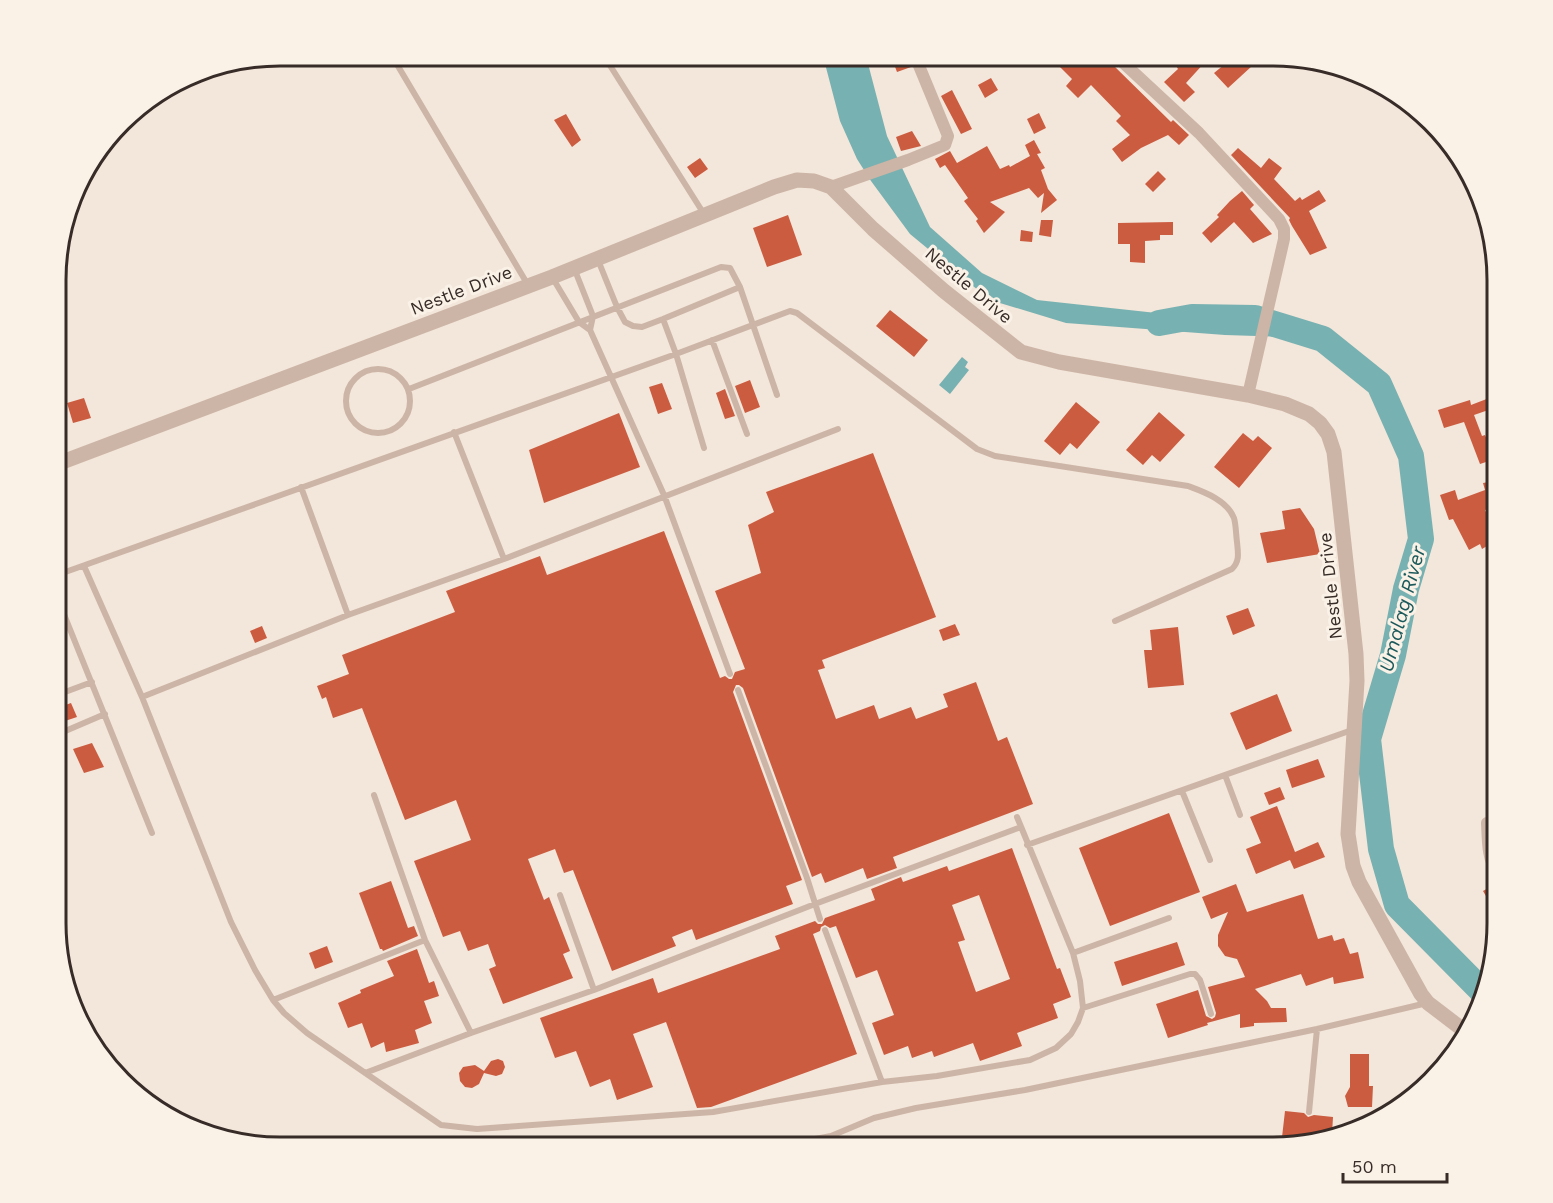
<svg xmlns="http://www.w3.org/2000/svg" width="1553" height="1203" font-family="'Work Sans',sans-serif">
	<rect width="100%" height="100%" fill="#f3e6da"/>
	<path fill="#78b1b1" d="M823,56H866L887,136L930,227L982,273L1037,300L1230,321L1312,338L1225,335L1066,323L990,300L910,234L871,181L857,159L840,121Z
		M962,357L968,362L965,367L969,370L950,394L939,385Z"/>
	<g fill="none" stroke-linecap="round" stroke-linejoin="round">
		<path stroke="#78b1b1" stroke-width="26" d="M1159,323L1192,317L1255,318L1323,339L1379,384L1411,456L1421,539L1406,589L1393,655L1368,739L1381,849L1397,905L1484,993"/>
	</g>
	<path fill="#cb5c40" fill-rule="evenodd" d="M891,56H907L911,67L897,72Z
		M1049,56H1084L1077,62L1111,63L1171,122L1173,120L1189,135L1179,145L1168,135L1141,148L1122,162L1112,149L1130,135L1116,121L1121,116L1091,85L1078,98L1066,86L1072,79Z
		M1170,56H1199L1206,61L1186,83L1195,92L1184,102L1164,82L1178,69Z
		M1235,56H1244L1252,66L1228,88L1214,73Z
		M991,78L998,90L985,98L978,85Z
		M952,90L972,129L961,134L941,96Z
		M1039,113L1046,128L1034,134L1027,119Z
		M566,114L581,140L572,147L554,120Z
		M912,131L921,146L901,151L896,137Z
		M1034,140L1041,153L1037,154L1045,168L1041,170L1048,189L1057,200L1041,213L1044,193L1038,198L1029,188L990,202L1005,212L984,233L976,221L978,219L964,201L968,198L945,165L940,168L935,159L950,151L957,163L987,146L1000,169L1009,165L1010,167L1030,156L1025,145Z
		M1238,148L1261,168L1269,158L1282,168L1274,179L1295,201L1300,197L1302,200L1319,190L1326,201L1309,211L1327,248L1310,255L1292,226L1289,220L1290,218L1231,155Z
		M700,158L708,169L695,178L687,167Z
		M1158,171L1166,179L1153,192L1145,184Z
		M1242,191L1254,205L1250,209L1272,234L1253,243L1234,222L1211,243L1202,233L1219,217L1217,215L1230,201Z
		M788,215L802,255L767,267L753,228Z
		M1041,220H1053L1051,237L1039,235Z
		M1173,222V235H1160V240L1145,241V263L1130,262V244H1118V223Z
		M1021,230L1033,232L1032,242L1020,241Z
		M890,310L928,340L914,357L876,326Z
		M750,380L760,407L745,413L735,386Z
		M662,383L672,409L658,414L649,387Z
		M725,389L735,416L725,419L716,393Z
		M1497,395V407L1474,415L1482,436L1485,435L1495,459L1480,464L1464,422L1444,428L1438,410L1470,400L1471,405Z
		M84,398L91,418L73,423L67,403Z
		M1076,402L1100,422L1077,449L1070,443L1060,455L1044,441Z
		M1159,412L1185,435L1160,462L1152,455L1143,465L1126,450Z
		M619,413L640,467L544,503L529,450Z
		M1243,433L1253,441L1258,436L1272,448L1239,488L1214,467Z
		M873,453L936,617L822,660L825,668L818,670L836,719L874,705L879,719L911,707L916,719L948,707L943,694L976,682L998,741L1007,737L1033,804L893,857L897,868L867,879L863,868L825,883L821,873L812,877L743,688L739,685H736L733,692L802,880L786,886L793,904L696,940L692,929L672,937L676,946L612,971L573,870L564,873L555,849L528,859L544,900L549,897L570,951L563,954L573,978L503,1004L489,969L496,966L488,944L468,951L460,931L443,937L414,861L471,840L456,800L405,820L362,708L333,718L326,697L322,699L317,686L349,674L342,655L455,612L446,591L540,556L547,575L664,531L720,678L725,676L729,679H732L735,672L745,669L715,591L761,573L748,525L774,512L766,492Z
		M1494,481L1497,489V507L1485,510L1497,534V540L1482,549L1480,544L1469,550L1453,519L1449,520L1440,495L1455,490L1458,500L1485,490L1483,483Z
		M1300,508L1314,529L1320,554L1267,563L1260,533L1285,529L1282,511Z
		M1248,608L1255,626L1233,635L1226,616Z
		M955,624L960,635L943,641L939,630Z
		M262,626L267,638L255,643L250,631Z
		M1178,627L1184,685L1148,688L1144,650H1152L1150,630Z
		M1277,694L1292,731L1246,750L1230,713Z
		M71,703L77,717L56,724L57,708Z
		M92,743L104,767L84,773L73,749Z
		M1318,759L1325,777L1292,788L1286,770Z
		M1280,787L1285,799L1269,805L1264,793Z
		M1277,806L1295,852L1318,842L1325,857L1294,869L1290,860L1256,874L1246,849L1261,843L1250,817Z
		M1169,813L1200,892L1110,926L1079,848Z
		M1012,848L1057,969L1060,968L1071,997L1053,1004L1058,1018L1017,1033L1022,1046L980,1061L973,1043L934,1057L932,1051L912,1058L908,1046L884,1055L872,1023L894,1015L877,970L856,978L836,926L830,928L825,925L821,927L820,931L813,934L857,1054L711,1107L697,1108L666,1022L633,1034L653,1087L617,1100L610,1079L590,1087L576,1051L555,1058L540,1018L653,978L658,993L780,949L775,936L815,921L818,924H822L825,918L875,900L871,889L901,877L903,882L947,866L949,871ZM979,895L1010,979L976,992L958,942L965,940L952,905Z
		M391,881L408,928L414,926L418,936L383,951L382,949H380L359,893Z
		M1497,883V915L1483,891Z
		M1236,884L1247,912L1303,894L1318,939L1332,935L1334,941L1344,938L1350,954L1358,952L1364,978L1334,984L1333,977L1306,986L1301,974L1255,989L1267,1001L1271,1008H1286L1287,1022L1254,1023V1026L1240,1028V1014L1207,1023L1208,1025L1168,1038L1156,1004L1198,990L1206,1016L1212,1019L1215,1017L1216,1013L1208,987L1245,977L1237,959L1225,956L1218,946V935L1228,912L1211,919L1202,897Z
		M1177,942L1185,965L1122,986L1114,962Z
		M327,946L333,962L315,969L309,953Z
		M417,949L429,983L434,981L439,996L424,1001L432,1023L415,1030L419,1043L386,1052L384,1042L371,1048L362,1023L348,1028L338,1003L361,993L360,990L394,976L387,961Z
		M1350,1054H1369V1086H1373L1372,1107H1348L1345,1096L1350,1087Z
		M498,1059L503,1061L505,1067L502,1074L496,1076L484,1073L479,1084L472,1088L465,1087L460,1081L459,1073L463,1067L475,1065L484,1071L491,1061Z
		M1285,1111L1304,1113L1308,1117L1314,1115L1333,1117L1332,1134L1281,1146Z"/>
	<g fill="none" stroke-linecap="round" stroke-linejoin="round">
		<path stroke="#ccb5a6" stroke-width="6" d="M392,56L528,285
			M604,56L704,214
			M598,260L617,307L625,322L633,326L642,327L663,319L740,287
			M552,277L579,322L590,330L593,316L574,268
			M663,319L676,354L704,448
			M590,330L664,495L730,674
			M712,340L747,434
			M346 401a32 32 0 1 1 64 0a32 32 0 1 1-64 0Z
			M409,389L721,267L730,268L740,287L777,395
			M454,432L504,559
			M301,487L348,615
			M84,566L142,697L231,922L255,970L273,1000L284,1013L307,1033L441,1125L477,1129L713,1112L882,1082L937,1076L1030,1060L1056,1048L1071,1034L1078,1022L1083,1008L1080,981L1073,953L1017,817
			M57,575L676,354L790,311L797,313L977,449L995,456L1188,486C1204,492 1227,500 1234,518C1236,525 1236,535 1237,542C1238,553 1240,561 1232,569L1115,621
			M57,597L152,833
			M738,690L807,878L820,919
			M57,695L92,682
			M142,697L348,615L504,559L838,429
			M56,735L105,714
			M1225,775L1240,815
			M1182,791L1210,860
			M374,795L425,940L471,1033
			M1027,845L1352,730
			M560,895L594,990
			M825,930L882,1082
			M1073,953L1169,918
			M273,1000L425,940
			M1083,1008L1190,974H1195L1200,980L1211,1014
			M365,1073L471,1033L594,990L815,904L1021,827
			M1309,1112L1317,1029
			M712,1147L767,1139L810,1140L831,1136L874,1118L916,1108L1025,1090L1317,1029L1427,1003"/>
		<path stroke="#ccb5a6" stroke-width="12" d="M1116,56L1199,133L1279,219L1284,229V239L1248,395
			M831,187L908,160L945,145L948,136L915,56
			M1487,823C1488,841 1487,857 1497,873"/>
		<path stroke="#ccb5a6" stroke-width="15" d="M57,464L552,277L774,187L797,180L814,181L831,187L873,229L944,291L1021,352L1059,362L1248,395L1285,404L1309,414L1320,423L1328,434L1334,452L1356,654L1357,681L1348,834L1353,866L1359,882L1421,994L1428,1003L1466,1032"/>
	</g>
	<g text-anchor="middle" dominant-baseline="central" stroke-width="6" stroke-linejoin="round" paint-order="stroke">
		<g font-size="18" fill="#372c27" stroke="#faf1e7">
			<text transform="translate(969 285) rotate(40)">Nestle Drive</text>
			<text transform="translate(461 290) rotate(-21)">Nestle Drive</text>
			<text transform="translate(1330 586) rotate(-96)">Nestle Drive</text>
		</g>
		<g font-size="20" font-style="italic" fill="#1b595b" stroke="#faf1e7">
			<text transform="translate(1402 609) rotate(-75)">Umalag River</text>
		</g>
	</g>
	<path d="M0 0H1553V1203H0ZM280 66H1273A214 214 0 0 1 1487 280V923A214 214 0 0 1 1273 1137H280A214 214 0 0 1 66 923V280A214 214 0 0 1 280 66Z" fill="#faf1e7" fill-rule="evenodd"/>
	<path fill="none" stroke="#372c27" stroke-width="3" d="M280 66H1273A214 214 0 0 1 1487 280V923A214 214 0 0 1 1273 1137H280A214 214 0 0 1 66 923V280A214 214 0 0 1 280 66Z"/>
	<path d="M1343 1173v9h104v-9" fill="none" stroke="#372c27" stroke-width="3"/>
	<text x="1352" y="1173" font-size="18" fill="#372c27" stroke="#faf1e7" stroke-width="4.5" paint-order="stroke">50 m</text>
</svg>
